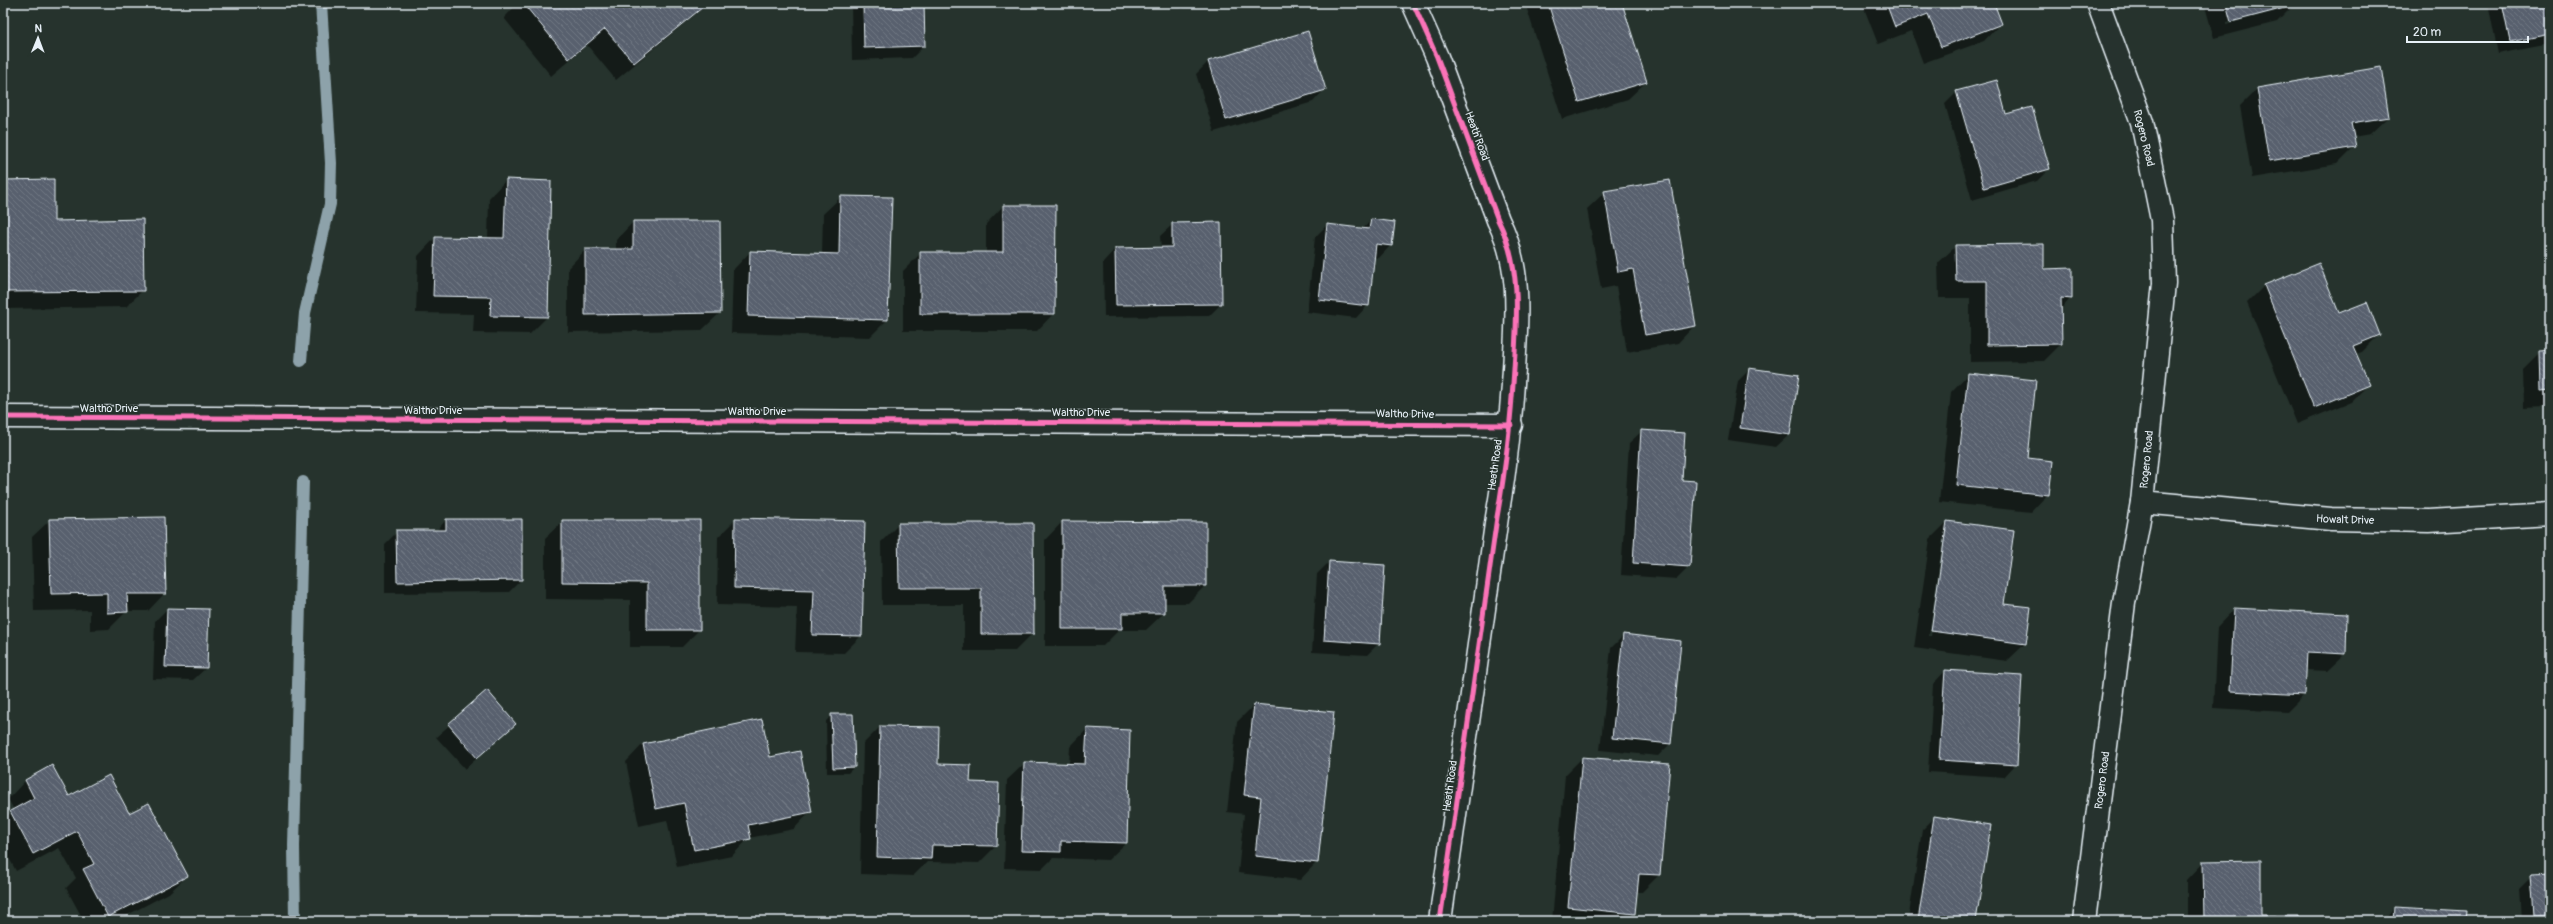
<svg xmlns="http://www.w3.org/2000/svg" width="2553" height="924" font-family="Pangolin,sans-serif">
	<defs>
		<pattern id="building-back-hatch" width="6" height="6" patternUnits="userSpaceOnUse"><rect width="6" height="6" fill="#58616e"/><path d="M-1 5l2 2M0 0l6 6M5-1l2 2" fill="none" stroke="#707883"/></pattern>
	</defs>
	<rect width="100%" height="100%" fill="#26332d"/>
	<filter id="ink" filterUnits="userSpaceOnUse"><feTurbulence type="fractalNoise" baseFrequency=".025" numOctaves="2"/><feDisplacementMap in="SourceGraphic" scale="8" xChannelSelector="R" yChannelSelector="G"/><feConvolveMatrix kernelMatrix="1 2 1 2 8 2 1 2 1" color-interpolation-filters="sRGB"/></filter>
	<g filter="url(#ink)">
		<path fill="#0007" fill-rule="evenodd" d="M518,3H709L616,80L587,45L551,76L504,18Z
			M851,3H923L924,46L912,58L852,60Z
			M1180,3H1196L1182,9Z
			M1525,3H1621L1646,82L1628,99L1562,119Z
			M1862,3H1993L2001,23L1984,41L1923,63L1911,31L1878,44Z
			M2204,3H2294L2295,4L2277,22L2214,38ZM2276,9V11L2226,24V22Z
			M2488,3H2550V44L2498,54Z
			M1307,32L1325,89L1313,102L1214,132L1196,74L1208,62Z
			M2380,68L2388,117L2370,134L2353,137L2355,146L2337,164L2252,178L2240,106L2257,89Z
			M1957,92L2006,115L2049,169L2037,181L1972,200L1945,104Z
			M506,180L547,317L530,334L473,333L474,314L416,313L418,256L435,238L488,239L489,198Z
			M3,181L53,222L143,290L126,307L3,309Z
			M1605,192L1695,325L1678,343L1627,352L1616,286L1601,289L1587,209Z
			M841,197L887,320L870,337L731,333L733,270L750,252L822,254L823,214Z
			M1003,206L1054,313L1037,331H903V271L921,253H986V224Z
			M1371,220L1391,245L1379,258L1373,257L1368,305L1356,318L1307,312L1315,237L1327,225L1363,229Z
			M633,222L720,313L702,330L568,332V268L585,250H616V240Z
			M1173,224L1221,304L1209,316L1104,317L1103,262L1115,249H1161L1160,236Z
			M1956,246L2043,270L2071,298L2061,309V344L2044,361L1970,362V298H1939L1938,263Z
			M2318,264L2339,314L2379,335L2362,352L2356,354L2368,385L2351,402L2297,424L2247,303L2264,286Z
			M2550,352V407L2524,408L2523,370L2540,353Z
			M1750,369L1798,376L1789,435L1776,447L1728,440L1738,381Z
			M1968,374L2048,494L2031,512L1939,502L1951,392Z
			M1642,431L1681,481L1689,567L1677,579L1621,575L1629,443Z
			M736,519L864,522L861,636L844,653L795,652L797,607L717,605L718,537Z
			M50,520L165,593L148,611H127L109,629L90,630V610L34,611L32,537Z
			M446,520L521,580L509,592L385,593V544L397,532L436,531Z
			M563,521H699V630L682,647H630V600L545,599V538Z
			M1062,522L1205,586L1188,603H1164V613L1146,630H1119L1103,646H1045V540Z
			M1947,522L2003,604L2025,644L2007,661L1914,648L1930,539ZM1943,540H1945L1931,636H1929Z
			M899,524H1032L1033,633L1015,651H964V605H882L881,542Z
			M1329,562L1379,643L1367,655L1312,652L1317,574Z
			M167,609L206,668L193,680L153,679L155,621Z
			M2234,609L2346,614L2345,654L2327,671L2305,670L2304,695L2287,712L2213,708L2217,627Z
			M1623,636L1670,744L1658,756L1600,750L1611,648Z
			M1945,671L2016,764L2004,777L1928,772L1933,684Z
			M487,692L515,724L465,769L436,737Z
			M1254,705L1317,862L1300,880L1238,873L1244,814L1227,812L1237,722Z
			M832,715L854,767L848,773H827L826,721Z
			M880,727L937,765L969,783L996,846L979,863L927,862L913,876L860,874L863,744Z
			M1087,729L1126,843L1108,860L1053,858L1042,869L1004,868L1007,780L1025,763L1069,764L1070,747Z
			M643,744L769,758L811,811L794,829L749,838L732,856L677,867L667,820L639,826L626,762Z
			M1582,758L1669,765L1659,875L1642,892H1636L1634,913L1627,921H1552L1565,775Z
			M52,767L68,797L129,814L187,876L169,893L116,921H84L66,888L76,878L59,848L16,871L3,847V820L14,810L8,799L25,781Z
			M1935,817L1975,921H1908L1922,830Z
			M2204,862L2260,916L2297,921H2187V880Z
			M2550,876V921H2521L2519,889L2531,877Z
			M2394,908L2465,921H2382Z"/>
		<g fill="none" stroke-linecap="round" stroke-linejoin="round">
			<path stroke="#8da2aa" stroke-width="12" d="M301,361L305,313L330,204L331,163L321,3
				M295,921L294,846L303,482"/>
		</g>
		<path fill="url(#building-back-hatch)" stroke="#e8f1f8" d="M523,3H708L634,63L605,29L569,59Z
			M863,3H924L925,46L864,48Z
			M1548,3H1622L1647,82L1579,102Z
			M1886,3H1994L2002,24L1941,47L1928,14L1895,27Z
			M2226,3H2295L2296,5L2231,22Z
			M2502,3H2550V34L2510,42Z
			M1308,31L1326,90L1226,120L1208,61Z
			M2381,67L2389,117L2351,123L2356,147L2269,161L2257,88Z
			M1997,80L2006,114L2032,107L2050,169L1984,188L1956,91Z
			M54,179V221L143,219L144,291L3,292V180Z
			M506,179L551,181L548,317L490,316L491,297L433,296L435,237L504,238Z
			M1670,180L1696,326L1645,335L1633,269L1618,272L1604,191Z
			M840,196L892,197L888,320L748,316L750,251L839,254Z
			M1003,205H1056L1055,314H920V252H1003Z
			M1371,219L1395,222L1392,246L1376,244L1369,306L1319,300L1327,224L1369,229Z
			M633,221H720L721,313L585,315V249H633Z
			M1221,222L1222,304L1116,305L1115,248L1172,247V223Z
			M2044,244V269L2072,268V299L2061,298L2062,344L1987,345V281H1956L1955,245Z
			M2319,263L2339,313L2367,302L2380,335L2353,346L2370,385L2314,408L2264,285Z
			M2550,351V390L2541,391L2540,352Z
			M1749,368L1799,375L1790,435L1740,428Z
			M1968,373L2036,380L2028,458L2053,461L2049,495L1956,485Z
			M1641,430L1685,433L1682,480L1696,481L1690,567L1633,563Z
			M164,517L166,594H127L128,612L107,613V593L51,594L49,519Z
			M735,518L865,521L862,636L812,635L814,590L734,588Z
			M446,519H522V580L397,582L396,530H446Z
			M562,520H700V630H647V583L562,582Z
			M1062,521L1206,522V586H1165V613H1122V629H1062Z
			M1947,521L2014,530L2004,604L2031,607L2026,644L1931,631Z
			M898,523H1033L1034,634H981V588H899Z
			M1329,561L1385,565L1380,644L1324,640Z
			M167,608L209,609L207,668L165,667Z
			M2234,608L2347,614L2346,654L2307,652L2305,695L2230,691Z
			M1623,634L1681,641L1671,744L1612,738Z
			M1945,670L2022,675L2017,765L1939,760Z
			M487,690L516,724L477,758L448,724Z
			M1254,704L1334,712L1318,863L1255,856L1261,797L1244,795Z
			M831,714H853L855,767L833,768Z
			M762,719L770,757L800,751L812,812L748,825L751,839L694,850L684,803L656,809L643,744Z
			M880,726L939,727L938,764L971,765L970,782L999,783L997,846L932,845L931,859L877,857Z
			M1087,728L1130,730L1127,843L1061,841V852L1021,851L1024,762L1085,764Z
			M1582,757L1670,764L1660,875L1639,874L1635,914L1568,907Z
			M52,765L69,796L109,775L129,813L149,803L188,876L108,917L83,869L94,864L77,831L33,854L10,811L34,798L25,780Z
			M1934,816L1991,825L1976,921H1918Z
			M2261,860V915H2298V921H2204L2203,861Z
			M2550,875V915L2533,916L2530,876Z
			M2394,907L2467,911L2466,921H2393Z
			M525,916L565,921H524Z"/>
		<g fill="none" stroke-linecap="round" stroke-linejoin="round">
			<g stroke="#e8f1f8" stroke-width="25">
				<g id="street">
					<path d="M1413,3L1437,57L1498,220C1522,267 1517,318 1514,369C1511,419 1506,467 1497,517L1440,921"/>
					<path d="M3,417L1511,425"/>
					<path id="s1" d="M2142,502L2331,519L2429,521L2550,514"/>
					<path id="s2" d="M2084,921L2124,603L2142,502L2164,283L2162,220L2142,122L2098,3"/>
				</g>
			</g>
			<use href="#street" stroke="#26332d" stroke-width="22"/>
			<g stroke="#26332d" stroke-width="8">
				<path id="cycleway" d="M1413,3L1437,57L1498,220C1522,267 1517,318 1514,369C1511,419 1506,467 1497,517L1440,921
					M3,417L1511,425"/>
			</g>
			<use href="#cycleway" stroke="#fb73b8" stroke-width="5"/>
		</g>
	</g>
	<g text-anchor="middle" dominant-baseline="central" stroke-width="3" stroke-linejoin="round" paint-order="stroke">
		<g font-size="11" fill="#e8f1f8" stroke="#26332d">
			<text transform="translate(1477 136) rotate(70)">Heath Road</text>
			<text transform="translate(2144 138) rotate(76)">Rogero Road</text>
			<text x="109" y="408">Waltho Drive</text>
			<text x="433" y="410">Waltho Drive</text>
			<text x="757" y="411">Waltho Drive</text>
			<text x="1081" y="412">Waltho Drive</text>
			<text transform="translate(1405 414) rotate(1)">Waltho Drive</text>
			<text stroke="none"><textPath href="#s2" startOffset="466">Rogero Road</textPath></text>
			<text transform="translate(1495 465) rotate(-82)">Heath Road</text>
			<text stroke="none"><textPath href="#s1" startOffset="204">Howalt Drive</textPath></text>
			<text stroke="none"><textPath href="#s2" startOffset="142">Rogero Road</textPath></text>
			<text transform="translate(1450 786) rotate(-82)">Heath Road</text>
		</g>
	</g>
	<rect width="2553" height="924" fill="none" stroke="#26332d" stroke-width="16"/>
	<rect x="8" y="8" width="2537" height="908" fill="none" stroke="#e8f1f8" stroke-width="1.5" filter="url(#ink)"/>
	<g transform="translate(38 38) rotate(1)" stroke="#26332d" stroke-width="3" paint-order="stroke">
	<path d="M0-3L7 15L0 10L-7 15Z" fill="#e8f1f8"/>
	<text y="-6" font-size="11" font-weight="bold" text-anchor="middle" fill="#e8f1f8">N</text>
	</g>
	<path d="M2407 36v6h121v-6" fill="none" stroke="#e8f1f8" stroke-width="2"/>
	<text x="2413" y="36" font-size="12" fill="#e8f1f8" stroke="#26332d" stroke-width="3" paint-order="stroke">20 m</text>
</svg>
